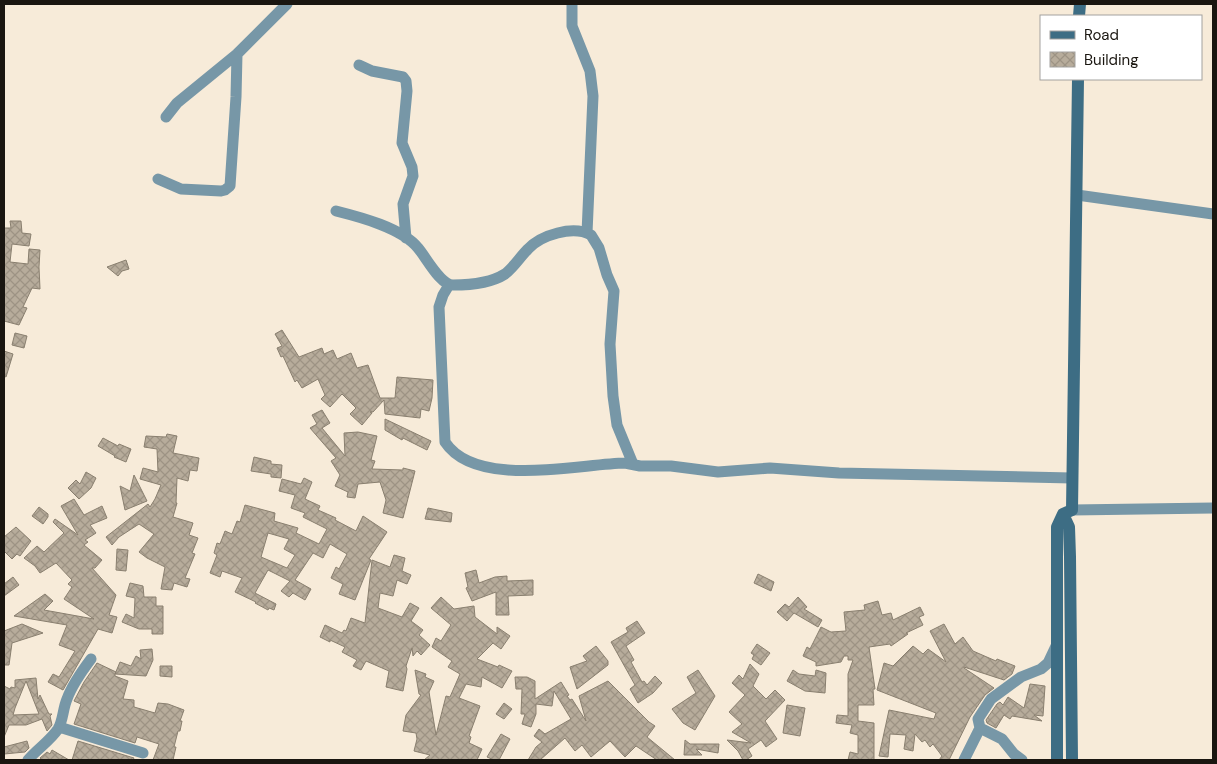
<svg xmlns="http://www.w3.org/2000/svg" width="1217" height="764" font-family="'DM Sans',sans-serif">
	<defs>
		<pattern id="building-cross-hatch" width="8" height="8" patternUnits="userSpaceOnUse" patternTransform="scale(1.25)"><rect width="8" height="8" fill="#b7ac9b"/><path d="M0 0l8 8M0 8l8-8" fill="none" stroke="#9d9384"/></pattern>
	</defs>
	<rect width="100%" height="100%" fill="#f7ebd9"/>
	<path fill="url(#building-cross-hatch)" stroke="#897f6f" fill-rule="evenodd" d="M10,221H21L22,233L31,234L29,246L12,244L10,262L28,264L29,249L40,250L39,267L40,289L32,288L23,307L27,308L19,325L4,321V228H11Z
		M126,260L129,269L122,271L118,276L107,267Z
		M282,330L299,357L322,348L324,354L333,350L337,359L351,353L357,368L368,365L380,398H395L397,377L433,380L432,398L429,411L421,409L420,418L385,414L384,400L373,412H370L372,413L362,425L350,414L356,408L342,394L330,407L321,399L325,395L318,379L302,388L297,380L295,382L283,356L281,357L277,348L282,346L275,334Z
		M15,333L27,336L24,348L12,345Z
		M4,351L13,354L6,377L4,376Z
		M322,410L330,423L322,428L345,456L344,433L358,432L377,436L371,460L375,461L372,469L403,470V468L415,471L403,518L383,513L386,500L380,482L358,484L355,498L347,497L348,492L335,486L340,475L331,461L336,458L310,428L317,424L312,415Z
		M385,419L431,441L427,450L403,438L402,440L385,430Z
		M167,434L177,436L173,453L199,458L197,471L190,470L188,481L177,478L176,503H177L173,517L193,523L189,535L198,538L192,553L195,554L185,578L190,579L187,587L174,583L172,590L161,589L165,567L147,558L139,552L154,534L139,524L119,537L112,545L106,537L148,504L150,507L155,499L161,485L140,479L143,468L158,472L157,449L144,447L146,436L166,437Z
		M103,438L118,446L119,444L131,449L126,462L114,457L115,456L98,446Z
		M254,457L271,461V464L282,465L281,478L271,477V474L251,471Z
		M86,472L96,478L91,488L79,499L68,488L76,480L80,484Z
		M134,475L147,501L125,510L120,486L130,491Z
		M304,478L312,482L305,499L320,506L318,510L336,518L335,520L356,531L363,516L387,532L369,559L371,560L355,600L339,594L343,584L331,578L336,567L339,569L347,554L330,544L323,558L313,553L295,580L311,589L305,600L293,593L289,597L281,591L290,581L268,570L255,593L276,604L274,610L269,608L268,610L255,603L256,602L235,592L242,578L222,571L220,577L210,573L217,555L214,553L217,543L220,544L225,531L232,534L237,521L240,522L245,505L275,513L274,521L298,528L296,533L319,544L327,529L303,517L305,513L291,508L295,495L279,491L282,479L301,484ZM268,533L289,539L284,549L295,555L287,568L261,557Z
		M74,499L84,515L102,506L107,518L90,525L96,533L85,540L88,542L84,545L102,560L95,568H92L116,595L109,615L117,617L112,633L98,629L63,690L48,682L53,674L59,677L75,651L59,645L67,625L14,616L45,594L53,601L44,610L94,619L64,599L72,587L68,584L72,580L56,563L40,573L35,566L24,558L37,546L44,552L64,533L53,522L55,519L78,535L61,506Z
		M39,507L48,514V517L43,524L32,516Z
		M428,508L452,513L451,522L425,519Z
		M16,527L31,541L20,556L17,554L12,559L4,551V537Z
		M117,549L128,550L126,571L116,570Z
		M394,555L405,558L402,571L411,575L407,584L397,580L393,596L380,593L378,608L402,617L410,603L419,608L411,621L423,630L419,635L430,645L421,655L417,651L413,656L412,648L406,666L407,669L403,691L386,687L389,671L366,661L361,670L353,666L357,660L342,652L345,647L330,640V642L320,637L325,625L342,633L344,630L346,631L351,618L365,623L372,560L390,567Z
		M476,570L479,583L495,577L507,576V581L533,580V595L508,596L509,615H496V592L472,601L466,588L468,587L465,573Z
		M758,574L774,582L771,591L754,583Z
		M13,577L19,585L4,596V584Z
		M130,583L143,586L144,597H156V606H163V634H152V629H139L122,622L126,614L134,618L135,598L126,596Z
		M441,597L454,609L474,606L475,617L497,634V627L510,636L501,649L493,643L477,659L498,667L499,665L512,671L502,688L482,677L481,687L466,684L459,698L480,706L469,736L471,737L469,743L482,749L477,760H424L430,755L414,751L417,739L416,733L403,731L406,715L421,695L419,694L415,670L426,674L425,677L434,681L429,692L436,735L446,696L450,697L460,674L448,667L452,661L432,647L436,638L441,641L451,625L431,608Z
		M798,597L807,607L804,609L822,620L818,627L794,613L787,621L777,612L785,604L789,607Z
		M878,601L882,615L891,613L893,620L920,607L924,615L919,617L923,625L906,633L908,634L891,646L890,644L869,647L875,689H873L874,705H858V721L874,723V760H848L850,752L858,754V735L850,733L852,725L836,723L837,715L848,716V674L853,660H848V656H844L841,662L816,666V662L803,656L807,647L810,649L821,627L831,632L846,631L844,612L865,610L864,605Z
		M637,621L645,633L626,646L634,660L631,662L642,682L644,681L647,685L655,676L662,683L653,693L638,703L630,689L635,685L611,642L628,632L626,628Z
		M22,624L43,633L12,643L9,665H4V631Z
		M944,624L955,644L963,637L973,651L996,661L997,659L1015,666L1012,674L1004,680L964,667V668L994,688L985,695L970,717L949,760H939L942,756L933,744L930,747L925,740L922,742L915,734L913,751L904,749L906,735L890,734L888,757L879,756L889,710L934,719L936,713L877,690L884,663L893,666L913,646L923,654L928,649L946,662L930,631Z
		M757,644L770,653L761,665L752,659L754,655L751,653Z
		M596,646L608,661V665L577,689L570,667L587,661L583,656Z
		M152,649L153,660L146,676L115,674V676L128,681L123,699L134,700V707L155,713L158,703L168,704L184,710L180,721H182L180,731H178L174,747H176L173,760H153L159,744L137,737L135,743L74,724L81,704L74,701L84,682L97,663L116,672L115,674L120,662L131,666L136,656L141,659L140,650Z
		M750,664L759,674L753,686L766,699L775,690L785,700L765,721L777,739L766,747L761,740L748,749L752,756L746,760H743L738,751L727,740L751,743L732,732L742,724L729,712L745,695L732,683L739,675L743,679Z
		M160,666H172V677L160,676Z
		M698,670L715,696L695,730L683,723L672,709L696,693L687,677Z
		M793,670L799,674L815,676L816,670L826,673L825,693L805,691L787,681Z
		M515,677H527L535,681V699L561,682L569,695L567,696L570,700L572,699L586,721L579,696L608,681L649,722L655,726L647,737L675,760H657L636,746L625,757L610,741L591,757L582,745L575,751L565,738L540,760H528L536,747L542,742L534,736L539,729L545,734L571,719L554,691L552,706L536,704V714L531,727L522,724L525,714H521L522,689H516Z
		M36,678L38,699L40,695L47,710L49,714H52L50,716L52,725L47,731L42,719L26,725H9L4,737V686L10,689L11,687L15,688V680ZM26,681L39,714L13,715L15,708Z
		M1030,684L1045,686L1043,716L1034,715L1042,721L1012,716L1010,719L1004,715L996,728L987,723L986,720L997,704L1000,702L1003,705L1008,697L1024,708Z
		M504,703L512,709L504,719L496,714Z
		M787,705L805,708L800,736L783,733Z
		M501,734L510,739L499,760H494L487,757Z
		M685,740L690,744H719L718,753L696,749L702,755H684Z
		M27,741L29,748L25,752L4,754V747Z
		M78,741L134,758L133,760H72Z
		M52,750L69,760H42L40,758L47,752L50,754Z"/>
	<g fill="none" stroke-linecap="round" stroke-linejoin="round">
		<path stroke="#7797a7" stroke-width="11" d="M572,4V26L590,71L593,96L587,233
			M359,65L372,71L403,77L406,81L407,91L402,143L412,167L413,176L403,204L406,238
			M166,117L177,103L237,54L287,4
			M158,179L181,189L221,191L225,190L230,186L236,97L237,54
			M1077,195L1213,214
			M336,211C360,217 402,228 418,248C426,257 440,285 453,285C469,285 491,283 505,274C514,267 520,257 528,249C541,235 573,225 591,235L599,248L607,275L614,291L610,344L613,396L617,425L633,464
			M449,285L443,295L439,307L445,442C476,489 577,464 625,463L640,466H671L718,472L770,468L839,473L1072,478
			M1072,510L1213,508
			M59,727L143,753
			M980,728L1002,739L1014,754L1022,760
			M28,760C37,749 50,741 58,729C63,721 63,708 67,699C72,685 82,671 91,659
			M964,760L980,728L978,719L991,699L1021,677L1041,669L1048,663L1056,646"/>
		<path stroke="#3d6d84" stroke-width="12" d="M1079,16L1080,4
			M1063,514L1069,527L1070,557L1072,760
			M1057,760V527L1063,514L1072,510L1078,79"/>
	</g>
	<rect width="1217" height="764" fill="none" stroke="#1a1610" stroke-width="10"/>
	<rect x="1040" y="15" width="162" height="65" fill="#ffffff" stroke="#a3a29f"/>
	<rect x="1050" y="31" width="25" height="8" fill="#3d6d84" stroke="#a3a29f"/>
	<text x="1084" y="40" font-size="15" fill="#1a1610">Road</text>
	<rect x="1050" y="52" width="25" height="15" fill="url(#building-cross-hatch)" stroke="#a3a29f"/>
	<text x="1084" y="65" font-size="15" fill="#1a1610">Building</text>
</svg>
